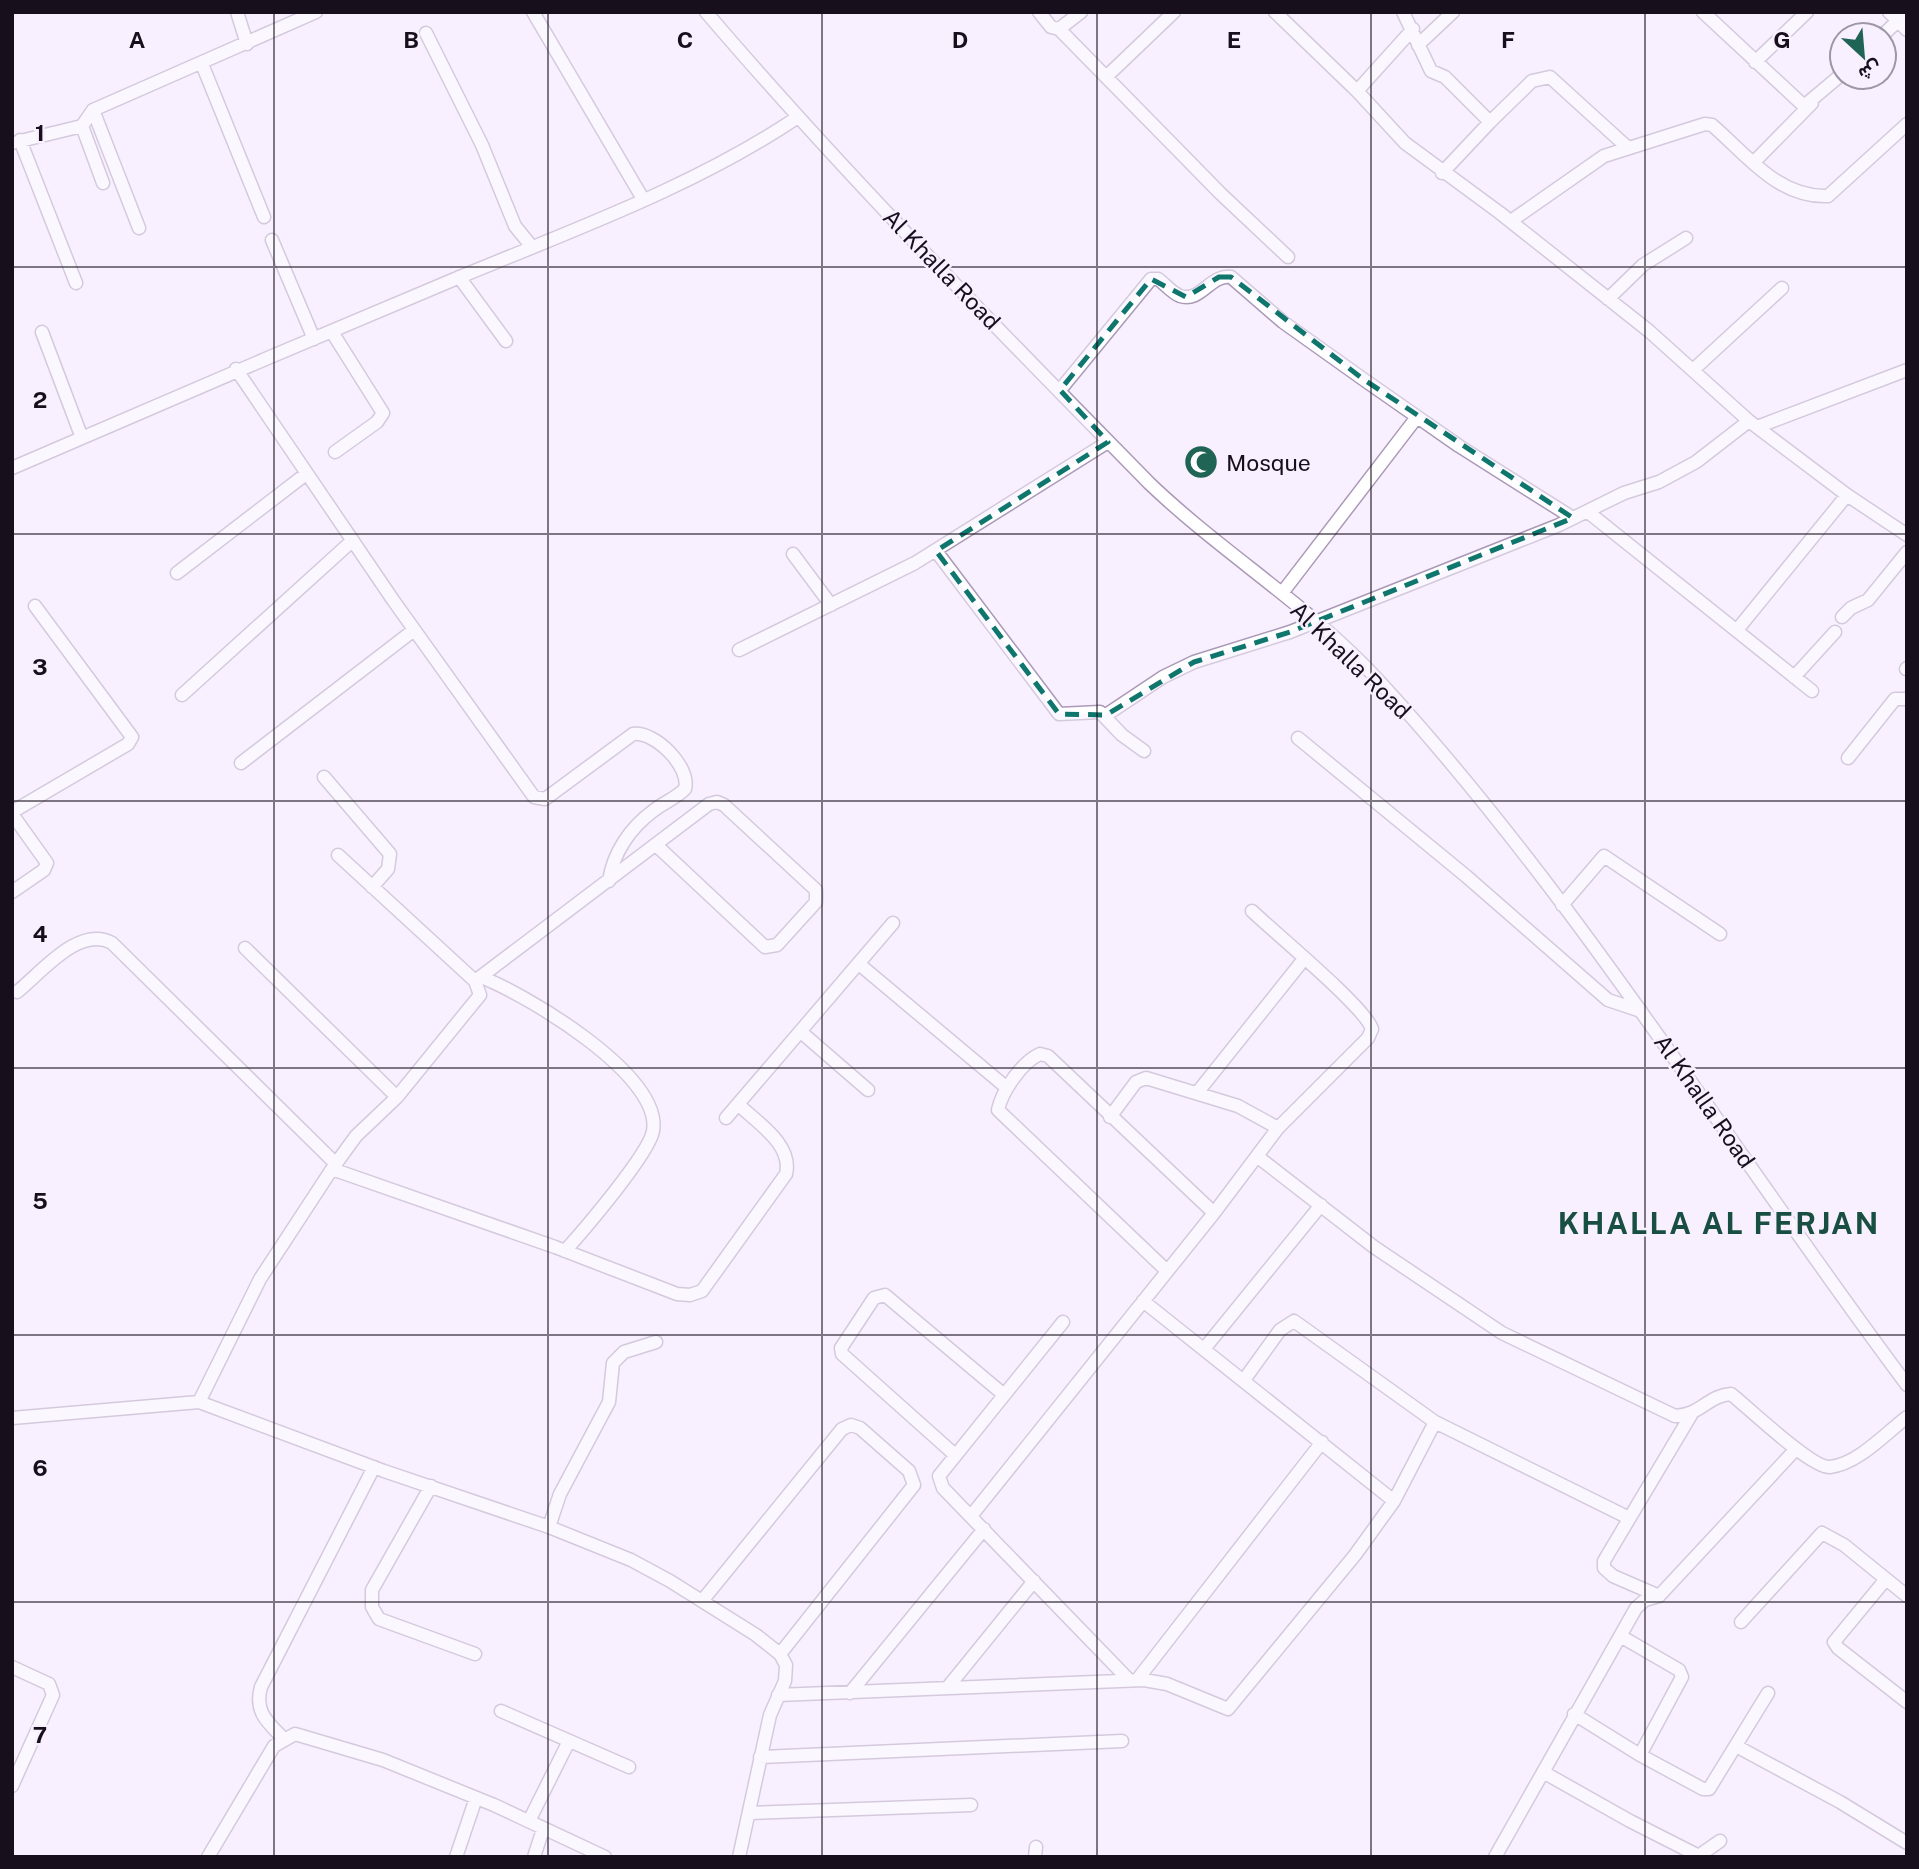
<svg xmlns="http://www.w3.org/2000/svg" width="1919" height="1869" font-family="'Public Sans',Vazirmatn,sans-serif">
	<rect width="100%" height="100%" fill="#f8f0fe"/>
	<g fill="none" stroke-linecap="round" stroke-linejoin="round">
		<g stroke="#ab99b8" stroke-width="15">
			<path id="minor" d="M237,12L247,44
				M533,12L643,199
				M706,12C846,176 998,329 1149,483C1222,553 1310,606 1379,681C1578,898 1731,1150 1907,1385
				M1039,12L1051,27L1059,29L1081,12
				M1275,12L1357,91L1405,143L1500,213L1649,331L1749,421
				M1403,12L1431,71L1445,77L1490,122L1442,173
				M1703,12L1804,106L1842,74
				M1889,12L1907,30
				M1059,29L1221,194L1288,257
				M426,33L482,145L515,226L532,247
				M1883,35L1907,12
				M1418,45L1453,12
				M1755,62L1807,12
				M202,64L264,217
				M1106,77L1174,12
				M1357,91L1413,29
				M93,110L139,228
				M1490,122L1532,81L1550,77L1627,147
				M82,126L103,183
				M20,140L76,283
				M12,143L82,126L93,110L316,12
				M1754,162L1812,103
				M1511,221L1604,156L1705,124L1712,125C1747,155 1778,198 1828,196L1907,124
				M272,240L314,339
				M459,277L506,341
				M1608,299L1643,265L1686,238
				M42,332L82,438
				M332,332L383,413L377,422L335,452
				M236,369L393,600L534,797L545,799L633,734C655,731 691,767 685,789C676,798 663,803 653,811C630,828 613,853 609,881
				M1693,370L1782,288
				M1060,390L1151,279H1158C1165,284 1172,293 1180,296C1201,303 1210,274 1231,277L1283,322L1363,379L1459,446L1573,518
				M1757,427L1907,370
				M12,468C159,404 307,341 455,279C570,231 694,187 798,117
				M1588,512L1812,691
				M936,551L1059,714L1100,712L1122,735L1144,751
				M793,554L831,605
				M177,573L306,474
				M1282,593L1417,417
				M1842,617L1851,608L1868,600L1907,552
				M1737,630L1847,495
				M739,650L915,563L1108,442
				M1906,669L1907,668
				M1794,677L1835,632
				M182,695L352,541
				M1106,715L1163,677L1194,662L1290,632L1559,525L1624,493L1659,482L1696,462L1749,421L1847,495L1907,535
				M1298,738L1466,876L1608,1000L1641,1011
				M1848,758L1895,699H1907
				M241,763L414,630
				M324,777L390,854L388,869L372,887
				M12,812L128,744L132,737L35,606
				M12,814L47,863L44,870L12,892
				M1562,905L1604,856L1720,934
				M1252,911C1275,933 1365,1007 1372,1029L1368,1038L1278,1128
				M245,948L397,1097
				M859,964L1007,1088
				M481,977C525,994 663,1075 653,1131C649,1154 583,1231 565,1251
				M475,981L709,804L717,802L724,805L816,890V902L777,945L765,947L656,845
				M17,992C42,972 79,925 112,943L336,1164
				M801,1032L868,1090
				M1197,1093L1304,959
				M726,1118L893,923
				M1258,1157L1374,1247L1502,1333L1675,1416C1701,1415 1707,1396 1731,1394C1749,1408 1812,1469 1830,1467C1858,1464 1886,1433 1907,1417
				M332,1169L555,1247L677,1294L690,1295L702,1291L786,1174C793,1144 757,1123 738,1104
				M1167,1271L998,1110C1002,1091 1022,1062 1040,1054L1048,1056L1214,1213
				M1143,1301L1394,1501
				M1063,1322L939,1476L943,1488L1129,1680
				M1204,1349L1321,1205
				M199,1402L260,1279L332,1169L356,1136L397,1097L480,995L475,981L338,855
				M12,1418L199,1402L384,1471L549,1527L631,1560L670,1581L756,1635L780,1654L786,1665L785,1681L770,1715L739,1857
				M1435,1422L1629,1518
				M954,1454L842,1354L841,1348L874,1298L885,1295L1003,1394
				M431,1486L372,1590V1607L379,1619L475,1654
				M971,1516L1214,1213L1278,1128L1238,1106L1146,1078L1136,1082L1110,1117
				M549,1527L560,1494L609,1402L613,1363L624,1352L656,1342
				M1886,1579L1834,1642L1838,1648L1907,1702
				M1659,1596L1613,1576L1604,1568V1561L1691,1415
				M702,1601L842,1429L851,1425L860,1428L909,1471L914,1485L780,1654
				M1741,1622L1822,1533L1844,1545L1907,1596
				M12,1667L49,1684L53,1695L12,1786
				M1137,1680L1322,1442
				M948,1687L1034,1581
				M850,1693L984,1529
				M778,1695L1144,1680L1167,1684L1228,1709L1355,1555L1394,1501L1435,1422L1294,1321L1280,1330L1244,1380
				M501,1711L629,1767
				M1574,1714L1640,1755L1682,1677L1679,1670L1622,1637
				M283,1738C267,1722 254,1711 261,1687L374,1467
				M1736,1746L1840,1802L1907,1843
				M1640,1755L1703,1789H1709L1768,1693
				M760,1757L1122,1741
				M1543,1772L1630,1821L1699,1856
				M749,1813L971,1805
				M529,1821L569,1741
				M208,1857L274,1746L295,1734L383,1760L494,1805L605,1857
				M456,1857L476,1798
				M534,1857L543,1829
				M1035,1857L1036,1847
				M1495,1857L1636,1608L1645,1600L1659,1596L1796,1449
				M1697,1857L1720,1841"/>
		</g>
		<use href="#minor" stroke="#fff" stroke-width="12"/>
	</g>
	<path d="M0 0H1919V1869H0ZM1219,277H1231L1363,379L1573,518L1290,632L1194,662L1106,715L1059,714L936,551L1108,442L1060,390L1151,279L1186,297Z" fill="#f8f0fe" fill-opacity=".55" fill-rule="evenodd"/>
	<path fill="none" stroke="#0f766e" stroke-width="5" stroke-dasharray="14 9" stroke-linejoin="round" d="M1219,277H1231L1363,379L1573,518L1290,632L1194,662L1106,715L1059,714L936,551L1108,442L1060,390L1151,279L1186,297Z"/>
	<path fill="none" stroke="#17101c" stroke-width="2" stroke-opacity="0.55" d="M274,12V1857M548,12V1857M822,12V1857M1097,12V1857M1371,12V1857M1645,12V1857M12,267H1907M12,534H1907M12,801H1907M12,1068H1907M12,1335H1907M12,1602H1907"/>
	<defs>
		<g id="mosque-disc" transform="scale(1.75)"><circle r="9.5" fill="#206455" stroke="#f8f0fe"/><path d="M3.5-4.9A6 6 0 1 0 3.5 4.9A5 5 0 1 1 3.5-4.9Z" fill="#fff"/></g>
	</defs>
	<g fill-rule="evenodd">
		<use href="#mosque-disc" x="1201" y="462"/>
	</g>
	<g text-anchor="middle" dominant-baseline="central" stroke-width="5" stroke-linejoin="round" paint-order="stroke">
		<g font-size="23" fill="#17101c" stroke="#f8f0fe">
			<text transform="translate(942 269) rotate(46)">Al Khalla Road</text>
			<text transform="translate(1351 660) rotate(44)">Al Khalla Road</text>
			<text transform="translate(1705 1101) rotate(55)">Al Khalla Road</text>
		</g>
		<g font-size="23" fill="#17101c" stroke="#f8f0fe" text-anchor="start">
			<text x="1226" y="462">Mosque</text>
		</g>
		<g font-size="30" font-weight="bold" letter-spacing="2" fill="#194e42" stroke="#f8f0fe">
			<text x="1719" y="1223">KHALLA AL FERJAN</text>
		</g>
	</g>
	<g font-size="23" text-anchor="middle" font-weight="bold" fill="#17101c" stroke="#f8f0fe" stroke-width="5" stroke-linejoin="round" paint-order="stroke">
		<text x="137" y="48">A</text>
		<text x="411" y="48">B</text>
		<text x="685" y="48">C</text>
		<text x="960" y="48">D</text>
		<text x="1234" y="48">E</text>
		<text x="1508" y="48">F</text>
		<text x="1782" y="48">G</text>
		<text x="40" y="141">1</text>
		<text x="40" y="408">2</text>
		<text x="40" y="675">3</text>
		<text x="40" y="942">4</text>
		<text x="40" y="1209">5</text>
		<text x="40" y="1476">6</text>
		<text x="40" y="1743">7</text>
	</g>
	<rect width="1919" height="1869" fill="none" stroke="#17101c" stroke-width="28"/>
	<g transform="translate(1863 56) rotate(154)"><circle r="33" fill="#f8f0fe" stroke="#9e96a4" stroke-width="2"/>
	<path d="M0-5L12 26L0 18L-12 26Z" fill="#206455"/>
	<text y="-10" font-size="19" font-weight="bold" text-anchor="middle" fill="#17101c">ش</text>
	</g>
</svg>
